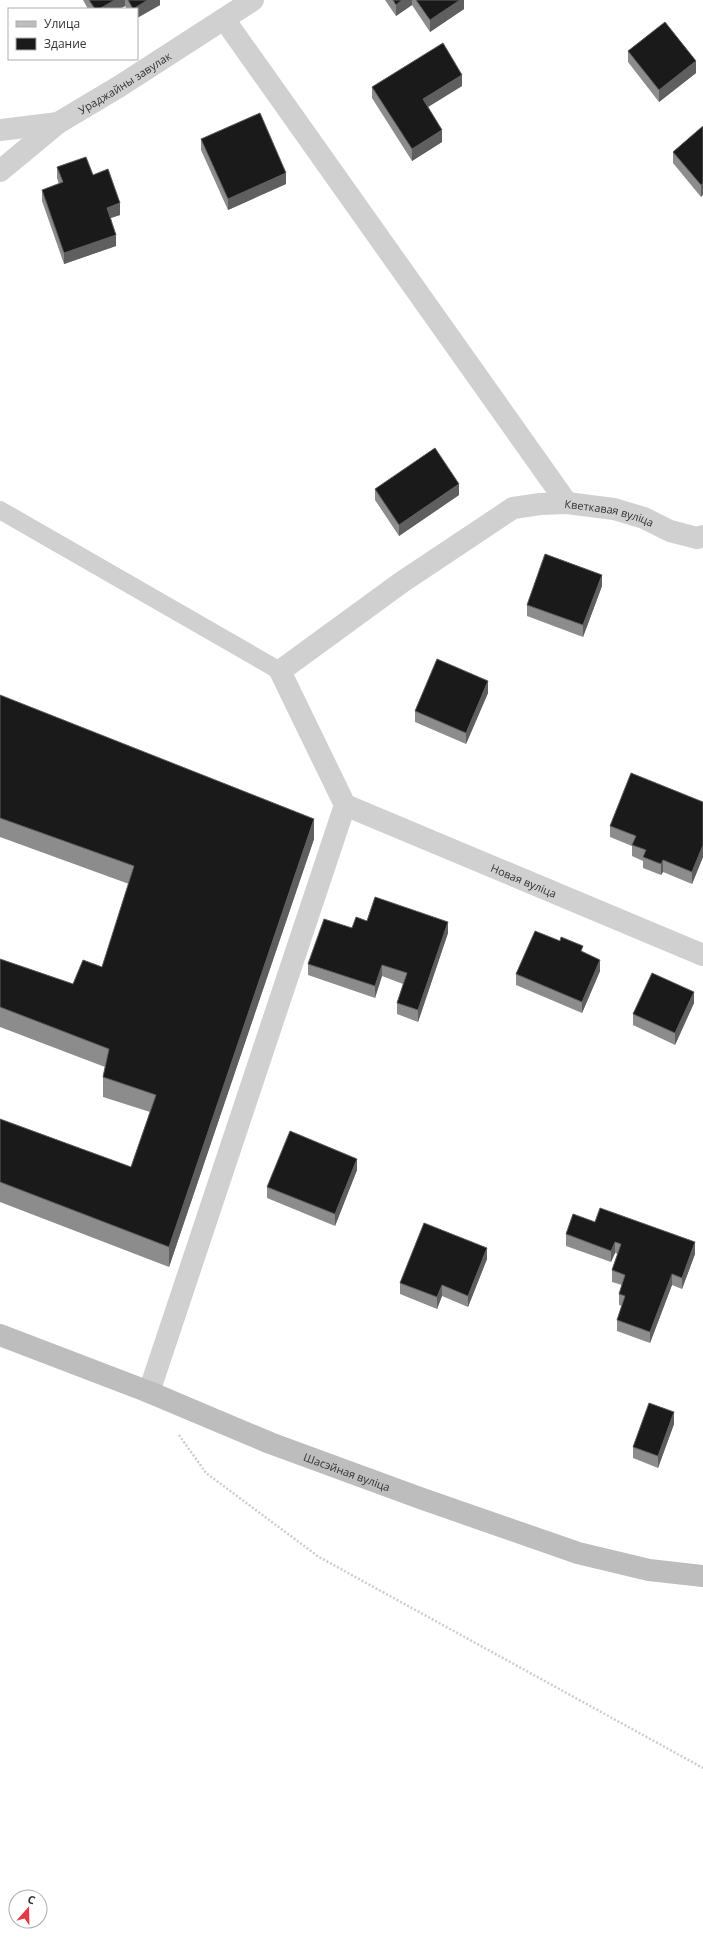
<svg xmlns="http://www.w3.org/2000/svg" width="703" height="1937" font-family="'Open Sans',sans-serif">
	<rect width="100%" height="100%" fill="#fff"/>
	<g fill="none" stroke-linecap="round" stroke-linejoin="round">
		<path stroke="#cdcdcd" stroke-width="2.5" stroke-dasharray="2 2" stroke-linecap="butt" d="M179,1435L206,1473L319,1557L703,1768"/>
		<path stroke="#d0d0d0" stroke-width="18" d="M0,510L280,671"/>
		<g stroke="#d0d0d0" stroke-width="22">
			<path d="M224,19L567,503"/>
			<path d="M0,130L58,123"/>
			<path id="s1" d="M0,171L58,123L120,86L253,0"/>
			<path id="s2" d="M345,805L703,955"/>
			<path id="s3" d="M149,1392L345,805L280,671L402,582L513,508L540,504L567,503L614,509L644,518L670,531L697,538L703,536"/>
		</g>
		<path stroke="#bdbdbd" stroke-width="22" id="s4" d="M0,1335L149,1392L270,1443L420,1498L578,1553L649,1570L703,1576"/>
	</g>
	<path fill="#8c8c8c" d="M83,0H160V5L137,18V9H127L125,6L119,9H88Z
		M385,0H464V9L430,32L412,5L396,16Z
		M628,51L696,73L659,102L628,62Z
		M462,86L428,107L442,142L412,161L372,98V87Z
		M703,126L701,197L673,163V152Z
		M201,139L286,184L228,210L201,150Z
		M57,167L93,175L120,215L111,218L116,246L64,264L42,201V190L59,184L57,178Z
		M375,489L459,495L399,536L375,500Z
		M602,586L583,637L527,616V605Z
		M488,693L466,744L415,722V711Z
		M0,695L314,839L169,1267L0,1202V1119L131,1167L150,1112L103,1097V1077L105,1067L0,1027V959L73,984L102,967L129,884L0,837Z
		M703,802V857L692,884L663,872L661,875L643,868V861L632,856V846L610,837V826Z
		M367,921L448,933L418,1022L397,1014V1003L403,984L382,976L375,998L308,975V964L352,928Z
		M583,952L600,971L582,1013L516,985V974Z
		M694,1003L675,1045L633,1025V1014Z
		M357,1170L335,1226L267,1198V1187Z
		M595,1222L695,1254L682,1289L672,1285L650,1343L617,1331V1320L622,1306L619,1305V1294L622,1285L612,1282V1270L618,1254L615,1253L611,1262L566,1246V1234Z
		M487,1259L468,1307L442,1296L437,1309L400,1294V1283Z
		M674,1424L658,1468L633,1458V1447Z"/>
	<path fill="#5f5f5f" d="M115,0H125V6L119,9H99Z
		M148,0H160V5L137,18V9H133Z
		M402,0H412V5L396,16V5Z
		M460,0H464V9L430,32V20Z
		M696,61V73L659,102V90Z
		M462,75V86L423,110V99Z
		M442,130V142L412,161V149Z
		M286,173V184L228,210V199Z
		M703,183V195L701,197V185Z
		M120,203V215L107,219V208Z
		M116,235V246L64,264V253Z
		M459,484V495L399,536V525Z
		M602,575V586L583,637V625Z
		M488,681V693L466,744V733Z
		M314,819V839L169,1267V1247Z
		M703,845V857L692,884V872Z
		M663,860V872L661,875V864Z
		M448,922V933L418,1022V1010Z
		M600,960V971L582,1013V1002Z
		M382,965V976L375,998V986Z
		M694,992V1003L675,1045V1033Z
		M357,1159V1170L335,1226V1214Z
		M615,1242V1253L611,1262V1251Z
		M695,1242V1254L682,1289V1278Z
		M487,1248V1259L468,1307V1296Z
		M672,1274V1285L650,1343V1332Z
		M442,1285V1296L437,1309V1297Z
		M674,1412V1424L658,1468V1456Z"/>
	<path fill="#1a1a1a" stroke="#5f5f5f" d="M89,0H115L99,9H95Z
		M128,0H148L133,9Z
		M393,0H402L396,5Z
		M416,0H460L430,20Z
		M665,22L696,61L659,90L628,51Z
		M443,43L462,75L423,99L442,130L412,149L372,87Z
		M260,113L286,173L228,199L201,139Z
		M703,126V183L701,185L673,152Z
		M86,157L93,175L108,169L120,203L107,208L116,235L64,253L42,190L63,182L57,167Z
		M435,448L459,484L399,525L375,489Z
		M545,554L602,575L583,625L527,605Z
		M437,659L488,681L466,733L415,711Z
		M0,695L314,819L169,1247L0,1182V1119L131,1167L156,1095L103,1077L109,1049L0,1007V959L73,984L83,960L102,967L134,866L0,818Z
		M631,773L703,802V845L692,872L663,860L661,864L643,857L646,850L632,845L636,836L610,826Z
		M375,897L448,922L418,1010L397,1003L407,973L382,965L375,986L308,964L324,919L352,928L356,917L367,921Z
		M535,931L560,941L561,937L583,946L581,951L600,960L582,1002L516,974Z
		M652,973L694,992L675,1033L633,1014Z
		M290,1131L357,1159L335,1214L267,1187Z
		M600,1208L695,1242L682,1278L672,1274L650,1332L617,1320L625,1296L619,1294L625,1275L612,1270L621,1244L615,1242L611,1251L566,1234L573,1214L595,1222Z
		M424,1223L487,1248L468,1296L442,1285L437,1297L400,1283Z
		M649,1403L674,1412L658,1456L633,1447Z"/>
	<g text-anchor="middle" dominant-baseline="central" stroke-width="4" stroke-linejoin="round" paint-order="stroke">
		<g font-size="11" fill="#333" stroke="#fff">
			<text stroke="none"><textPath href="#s1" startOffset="153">Ураджайны завулак</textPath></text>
			<text stroke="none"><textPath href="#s3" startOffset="1150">Кветкавая вуліца</textPath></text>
			<text stroke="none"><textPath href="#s2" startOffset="194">Новая вуліца</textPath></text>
			<text stroke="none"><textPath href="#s4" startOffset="373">Шасэйная вуліца</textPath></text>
		</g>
	</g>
	<rect x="8" y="8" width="130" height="52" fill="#ffffff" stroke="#adadad"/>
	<rect x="16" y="21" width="20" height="6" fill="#bdbdbd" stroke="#adadad"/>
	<text x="44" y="28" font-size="12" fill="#333333">Улица</text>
	<rect x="16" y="38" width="20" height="12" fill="#1a1a1a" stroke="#adadad"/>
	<text x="44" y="48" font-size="12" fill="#333333">Здание</text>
	<g transform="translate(28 1909) rotate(20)"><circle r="19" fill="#ffffff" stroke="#adadad"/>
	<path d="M0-3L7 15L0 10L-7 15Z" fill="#e63946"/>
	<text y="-6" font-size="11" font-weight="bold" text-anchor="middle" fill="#333333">С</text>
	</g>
</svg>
